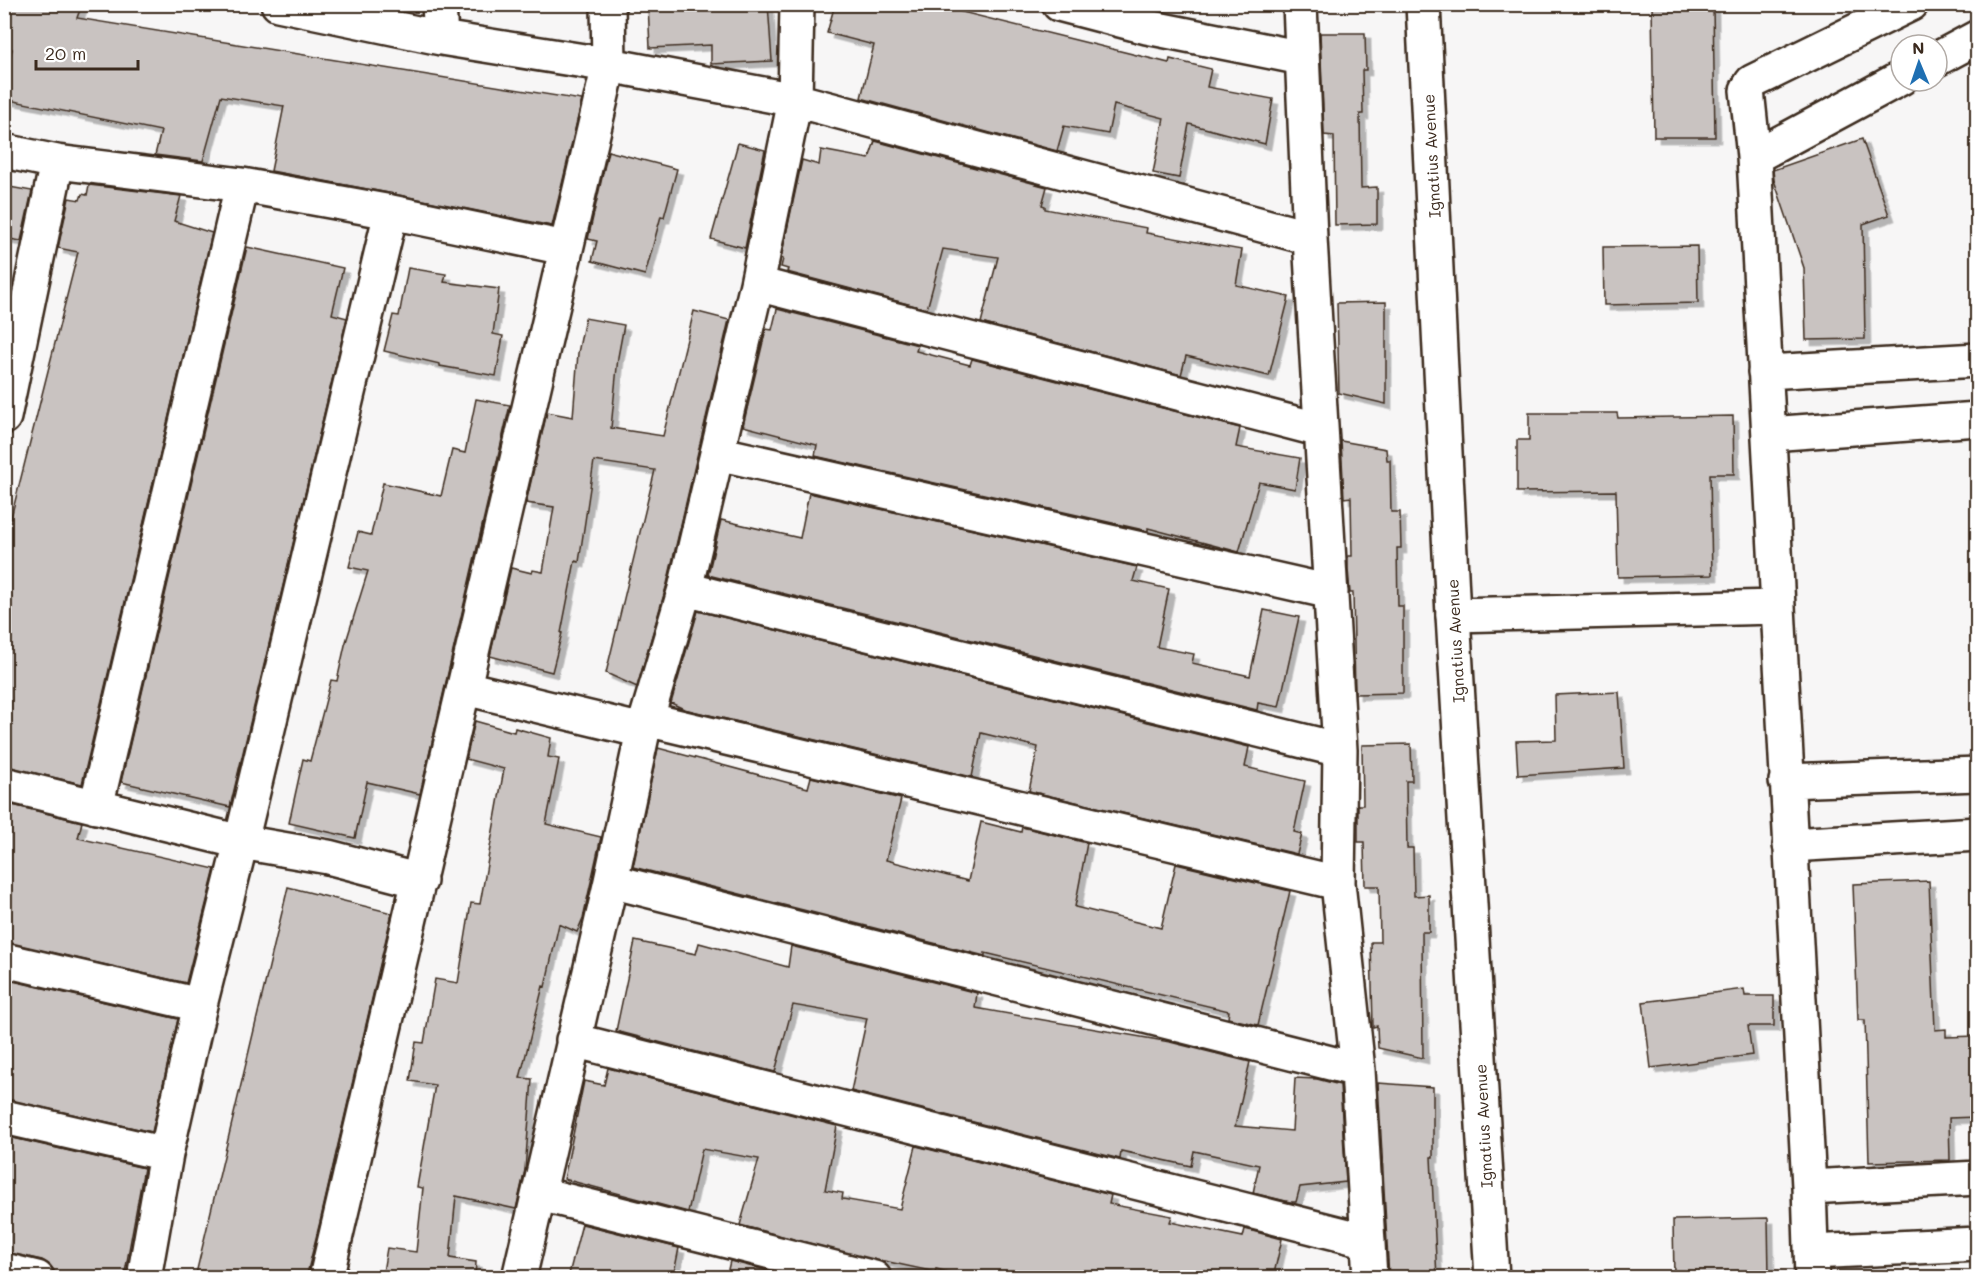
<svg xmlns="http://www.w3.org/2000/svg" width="1982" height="1282" font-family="Mali,sans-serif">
	<defs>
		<filter id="shadow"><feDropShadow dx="5.5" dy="5.5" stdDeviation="0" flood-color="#0004"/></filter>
	</defs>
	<rect width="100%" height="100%" fill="#f7f6f6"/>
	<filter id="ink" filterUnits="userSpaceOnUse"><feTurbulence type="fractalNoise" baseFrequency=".0167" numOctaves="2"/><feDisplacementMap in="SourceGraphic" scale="12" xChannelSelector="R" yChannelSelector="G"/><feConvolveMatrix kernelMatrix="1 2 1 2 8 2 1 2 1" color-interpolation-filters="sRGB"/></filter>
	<g filter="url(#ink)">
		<path fill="#c9c3c1" stroke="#3b2a1e" stroke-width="1.5" filter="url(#shadow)" d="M4,4H82L77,18L582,100L552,226L394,194L271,171L284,106L221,96L203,161L155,155L161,131L4,99V86L12,49L4,47Z
			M648,4H768L772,61L711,64V45L650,48Z
			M835,4H930L1169,63L1170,59L1211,69L1207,87L1273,99L1265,144L1189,124L1179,178L1153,173L1164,118L1114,105L1108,134L1064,126L1057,151L861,98L874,45L827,33Z
			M1652,4H1713L1715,137H1654Z
			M1320,33H1365L1366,70H1362L1363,114H1360L1361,188L1377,187V224L1335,225L1334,136L1324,135Z
			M1862,139L1889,215L1863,224L1865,339L1806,340L1804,268L1774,180L1773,170Z
			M875,141L1047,187L1042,205L1045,206V209L1147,228L1146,233L1242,250L1236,285L1289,297L1269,376L1186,356L1181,375L981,323L998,257L943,249L927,309L787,272L788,269L781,267L783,259L781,258L802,160L819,165L821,150L869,159Z
			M738,143L765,150L745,248L711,239Z
			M608,151L677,169L664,217L661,216L645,275L592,261L597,241L588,239Z
			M89,185L181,196L174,221L212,233L82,784L4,766V545L78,252L58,248L69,198L80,200L82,194L87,195Z
			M4,186L32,191L21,241L4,238Z
			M1697,246L1698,303L1604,305L1603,247Z
			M247,247L343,268L332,314L347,318L230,807L121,782Z
			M408,268L446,274L444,282L499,289L493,334L503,336L496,376L440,366V364L384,351L393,315L399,316Z
			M1386,302V404L1339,393L1337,303Z
			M777,309L918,345L916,351L970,365L972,359L1240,428L1236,447L1300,458L1295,489L1259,482L1239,552L1148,528V531L815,456L817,445L743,426L766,329L772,330Z
			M694,311L729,320L667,584L637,687L606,673L655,470L594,461L579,562L575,561L561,633H562L552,672L490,656L511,568L532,573L533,570L543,572L554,507L526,503L547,412L573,417L578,353L585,318L624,325L618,357L611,428L663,436Z
			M476,399L510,405L420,794L367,782L355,838L289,823L303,759L310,761L331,680L337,681L345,645L368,571L349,567L358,532L371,535L383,483L441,496L452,450L465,453Z
			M1529,413H1617L1618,418L1733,416L1734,474H1710L1712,575L1618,577L1616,491L1517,492V440H1529Z
			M1341,441L1386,449L1387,460H1390L1391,512H1400L1401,548H1397L1398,606H1403V693L1355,694L1353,593H1350L1348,569V556H1352L1351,497L1344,498Z
			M809,493L1137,567L1133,581L1169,589L1157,647L1194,654L1192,663L1250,676L1264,610L1299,617L1279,707L1258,703L1257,710L708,575L721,520L800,538Z
			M698,611L1249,747L1245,767L1305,781L1294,832L1302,834L1297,854L1029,791L1038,747L981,733L972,777L684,709L671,703Z
			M1619,692L1624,768L1518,775L1516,741L1556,740L1555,695Z
			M475,721L514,732L515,728L551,738L548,757L559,759L546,824L601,837L583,918L577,932L559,924L545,987L543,986L520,1078L532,1079L525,1170L516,1209L456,1196L450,1258L476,1262L475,1278H382L387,1248L416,1252L423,1188L417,1187L435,1085L410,1081L416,1042L424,1043L435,979L458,983L471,903L480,904L504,769L466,759Z
			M1411,744L1412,781H1406L1407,848H1413L1414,896L1429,895V932H1422L1423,1058L1378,1048L1377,1026L1373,1027L1371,942H1380L1379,886H1365L1364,842H1358V805H1363L1362,745Z
			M658,748L808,788L811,777L901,799L886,860L968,881L981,822L1021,832L1022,827L1087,843L1075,907L1161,928L1176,864L1290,891L1258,1025L1228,1018L1229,1011L985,953V956L633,867Z
			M4,803L82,822L78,838L215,869L186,983L4,942Z
			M1929,881L1935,1030L1946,1029V1037L1977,1036V1117L1949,1118L1950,1160L1869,1162L1865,1020H1858L1853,884Z
			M288,887L392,913L320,1222L306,1278H195Z
			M635,941L696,954L699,943L788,967L791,946L977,993L975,1008L1170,1042L1250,1062L1235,1126L1292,1131L1295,1078L1317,1079L1340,1085L1346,1182L1300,1187L1296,1202H1290L1253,1193L1259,1165L1194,1151L1191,1166L1121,1151L1120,1159L851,1091L867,1018L793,1005L775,1072L616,1031Z
			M4,979L178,1019L152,1132L4,1099Z
			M1744,989L1745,996H1774V1026H1748L1752,1055L1651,1068L1643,1002Z
			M608,1068L837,1126L825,1190L843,1193L842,1199L900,1209L916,1146L1111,1195L1109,1204L1172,1216L1170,1222L1243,1237L1245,1229L1282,1239L1273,1278H1006L982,1272L981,1278H971L936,1269L935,1272L884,1261V1263L740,1225L759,1159L702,1149L688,1212L564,1179L584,1081L604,1085Z
			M1378,1083L1433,1087V1157H1431L1437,1278H1389Z
			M4,1136L144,1168L124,1278H55V1272L50,1265L42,1260L4,1252Z
			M1768,1218L1769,1275L1674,1277L1673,1220Z
			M582,1224L679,1248L673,1278H568Z
			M730,1261L795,1278H726Z"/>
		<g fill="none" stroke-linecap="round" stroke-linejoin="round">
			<g stroke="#3b2a1e" stroke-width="38">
				<path id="street" d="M278,4L441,38L609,65L795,100L1310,238
					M439,4L441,38
					M1059,4L1147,27L1302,58
					M1300,4L1310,238L1340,750L1338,883L1358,1070L1370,1278
					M1937,59L1978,37
					M4,151L57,162L242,185L391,212L565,248
					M1754,157L1901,78
					M757,284L1321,430
					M1765,372L1978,360
					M4,417L57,162
					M1769,434L1978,419
					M717,453L1331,592
					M685,589L1340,750
					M1453,615L1777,607
					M465,688L643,731
					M646,719L1338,883
					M1786,781L1978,774
					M4,784L241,842L328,857L420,881
					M96,807L242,185
					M1790,845L1978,834
					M611,881L1358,1070
					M4,960L200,1005
					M573,1040L1368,1241
					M4,1117L166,1154
					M1809,1187L1978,1178
					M540,1194L874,1278
					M1811,1252L1978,1244
					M4,1270L37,1278
					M144,1278L166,1154L200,1005L241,842L391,212
					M326,1278L609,65L608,4
					M519,1278L611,881L643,731L685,589L757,284L795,100L797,4
					M1812,1278L1809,1187L1754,157L1747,90L1752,82L1911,4"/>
			</g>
			<g stroke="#3b2a1e" stroke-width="38">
				<path id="secondary" d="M1423,4L1453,615L1492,1278"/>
			</g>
			<use href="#street" stroke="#fff" stroke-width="33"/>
			<use href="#secondary" stroke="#fff" stroke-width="33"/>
		</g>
	</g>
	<g text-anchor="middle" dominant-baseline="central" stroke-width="5" stroke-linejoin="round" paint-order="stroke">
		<g font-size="16" fill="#3b2a1e" stroke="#fff">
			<text transform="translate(1431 156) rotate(-93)">Ignatius Avenue</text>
			<text transform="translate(1455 641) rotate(-93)">Ignatius Avenue</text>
			<text transform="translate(1483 1126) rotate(-93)">Ignatius Avenue</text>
		</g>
	</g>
	<rect width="1982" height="1282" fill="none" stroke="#fff" stroke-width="24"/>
	<rect x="12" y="12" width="1958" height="1258" fill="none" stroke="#3b2a1e" stroke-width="2" filter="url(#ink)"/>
	<g transform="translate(1919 63) rotate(358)"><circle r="28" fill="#ffffff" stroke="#b1aaa5" stroke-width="1.5"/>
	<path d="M0-4.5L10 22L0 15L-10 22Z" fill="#1f6fb2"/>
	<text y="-9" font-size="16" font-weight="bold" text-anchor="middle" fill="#3b2a1e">N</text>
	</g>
	<path d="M36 60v9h102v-9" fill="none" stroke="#3b2a1e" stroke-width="3"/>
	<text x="45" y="60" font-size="18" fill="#3b2a1e" stroke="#ffffff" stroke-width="4.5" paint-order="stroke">20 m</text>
</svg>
